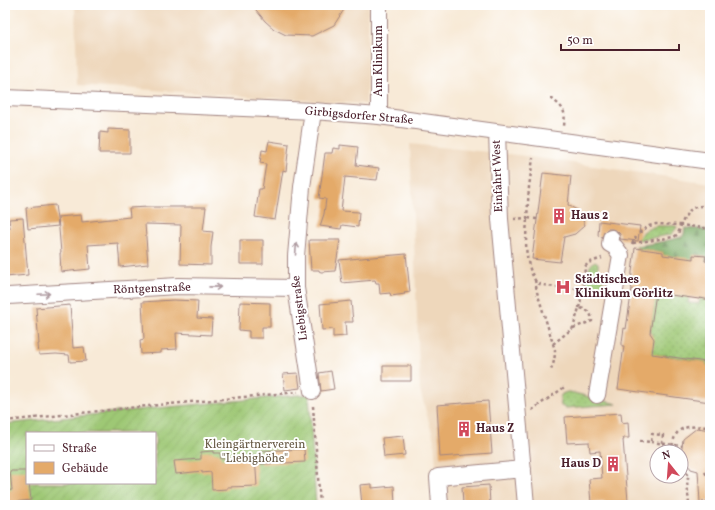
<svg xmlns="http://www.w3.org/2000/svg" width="715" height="510" font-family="Vollkorn,serif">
	<defs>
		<pattern id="grass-dots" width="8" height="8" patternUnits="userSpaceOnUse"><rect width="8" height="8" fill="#9ec875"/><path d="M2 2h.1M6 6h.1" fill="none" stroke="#8aab65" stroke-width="1.8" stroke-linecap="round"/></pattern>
		<pattern id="forest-firs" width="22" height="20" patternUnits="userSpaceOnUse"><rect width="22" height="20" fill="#7eac66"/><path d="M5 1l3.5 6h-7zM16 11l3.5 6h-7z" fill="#698b54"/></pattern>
		<pattern id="garden-furrows" width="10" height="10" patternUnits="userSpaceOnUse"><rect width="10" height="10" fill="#9ec875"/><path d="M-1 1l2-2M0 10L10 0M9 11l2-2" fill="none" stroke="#8aab65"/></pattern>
	</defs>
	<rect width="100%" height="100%" fill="#fff"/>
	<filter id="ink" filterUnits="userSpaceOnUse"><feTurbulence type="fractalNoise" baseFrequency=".025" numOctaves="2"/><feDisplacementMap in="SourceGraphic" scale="8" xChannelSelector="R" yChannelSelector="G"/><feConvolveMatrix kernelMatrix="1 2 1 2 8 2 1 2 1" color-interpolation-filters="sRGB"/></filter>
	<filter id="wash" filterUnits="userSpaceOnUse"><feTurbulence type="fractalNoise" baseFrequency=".012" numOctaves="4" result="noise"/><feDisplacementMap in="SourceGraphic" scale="16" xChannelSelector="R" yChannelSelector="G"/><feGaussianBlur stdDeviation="0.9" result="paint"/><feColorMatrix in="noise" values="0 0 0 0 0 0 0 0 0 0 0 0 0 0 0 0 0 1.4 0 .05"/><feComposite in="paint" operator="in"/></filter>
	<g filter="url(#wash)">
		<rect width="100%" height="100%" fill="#f8ead7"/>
		<path fill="#eed7bb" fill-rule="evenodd" d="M75,5H369L366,104L77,85Z
			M410,144L517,155L710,183V505H439L434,440L420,390ZM657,452H681V476H657Z"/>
		<path fill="url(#grass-dots)" stroke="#747450" d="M656,226H676L677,227L672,234L669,235L638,240C640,232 648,229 656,226Z
			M595,261L598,263V273L607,287V289L606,291H602L588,285L587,284C587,275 587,267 595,261Z
			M656,291L689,296L688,303L699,304L700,298L710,300V366L706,365V362L663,355L647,357L652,333L650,332Z
			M567,392H570L617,404L566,408L561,406L560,397L562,394Z"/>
		<path fill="url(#forest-firs)" stroke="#646648" d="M685,228L710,230V262L705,261V256L694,255L693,259L661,268L663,252L636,249V246L656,243L682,237L684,234Z"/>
		<path fill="url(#garden-furrows)" stroke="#747450" fill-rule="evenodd" d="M309,394L316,505H5V424L136,410ZM27,433H155V483H27Z"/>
		<g id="blocks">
			<path fill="#e4aa69" d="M252,5H347L334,25L312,36L286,35L274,29L265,21Z
				M108,129L130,130V153H99L100,132L108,133Z
				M269,141L289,144L286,171L283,170L275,220L255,217L259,189H262L266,164L260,163L262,150L267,151Z
				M340,145L358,147L356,165L379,168L377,180L345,177L341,211L359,212L358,227L342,225L341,229L320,226L324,214L326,199L319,198L325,153H332L333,148L340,149Z
				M543,173L571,176L568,205L577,210L580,214L585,225L575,234L564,237L560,262L532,259Z
				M55,205L58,226L28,229L26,208Z
				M149,207H206L203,231L213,232L211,247V265L180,264L181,225L145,224L148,264L120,267L118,243L88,245L90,269L61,272L60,253H61L58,217L81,215L82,222L130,217L129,208Z
				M23,218L28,275L5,277V228H10L9,219Z
				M599,221L640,226L638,241L620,239V234L617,231L612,229H607L604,232L602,237L598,236Z
				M240,240H263V264H240Z
				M309,240H340L335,271L321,272L319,271V270H311Z
				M635,248L663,252V255L693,259V255L706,256L705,261L710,262V300L700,298L699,299L656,293L650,333L654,339L652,354L706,362V365L710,366V402L618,389L624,346H622V342L624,328L626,329L632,288L631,287L632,272Z
				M406,254L410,292L404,293L405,294L391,296L390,293L380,294L379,283H376L375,280L342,283L339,260Z
				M173,300L198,301L197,318L212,319L211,335L176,333L177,349L161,350V353L141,354L140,340L144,339L142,302Z
				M351,301L353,322H345L346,336L333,337V329L322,330L320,304Z
				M240,302L270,303V327H262V338H249V331L239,330Z
				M70,305L73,348L84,347L86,361L70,362L69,355L56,354L39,355L38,344H39L36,308Z
				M383,366H411V381H383Z
				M331,371L334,389L321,391L319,373Z
				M298,373L300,388L285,390L283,374Z
				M488,401L492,453L440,457L437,405Z
				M621,413L622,423L628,422L629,438H623L624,440H623L628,501H627L628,505H605L604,502L591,503L589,479L602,478L600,451L590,452L589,442L567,443L565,417Z
				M697,428L710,430V501L700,502L698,471L691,469L681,456L683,439Z
				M403,436L405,455L384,457L382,438Z
				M304,449L305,462L261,464L260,451Z
				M213,451V453H220L221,459L255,456L257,486L227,487V489L212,490L211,472L202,473V471L176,474L174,461L201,459V452Z
				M10,471H26L27,483H29L31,500L5,503V491L12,490Z
				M372,484V488L394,486L395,504H393V505H362L360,485Z
				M489,485L490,505H463L462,487Z"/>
		</g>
	</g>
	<g filter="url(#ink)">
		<use href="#blocks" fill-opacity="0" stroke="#a18481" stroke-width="1"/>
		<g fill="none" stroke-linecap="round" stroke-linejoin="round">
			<g stroke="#a18481" stroke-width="18">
				<path id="minor" d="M379,5V116
					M5,98L313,111L379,116L710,161
					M497,132L500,219L526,505
					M5,297L8,296L178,286L296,288
					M312,391L296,288V256L302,187L313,111
					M597,395L621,255L615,247L610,244L611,238
					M440,505L438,477L523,469"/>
			</g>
			<path stroke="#a18481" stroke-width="2.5" stroke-dasharray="3 3" stroke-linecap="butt" d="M551,98C563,108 566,109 564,126
				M514,219L527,218L529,187L533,158
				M537,219L527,218C526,238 524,258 533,276C534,279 536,282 538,283C545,287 561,287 569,288C579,289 590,289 599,295
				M639,233L649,226L656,224L681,225C688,209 692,205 710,206
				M633,243L674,237L678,234L681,225L710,229
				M632,244L636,237
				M535,280L537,292L555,350C555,357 554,363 551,370
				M579,308L583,290L585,267L588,263L602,258
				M553,344L573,328L579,308C587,309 592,313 592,321L573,328
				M313,406L320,505
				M532,410L566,386
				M5,421L148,406L298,392
				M640,441L651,442L652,434L663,435L662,443
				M651,442L682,446
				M672,452C673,424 687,426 710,427
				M681,469L689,475L687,481L689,505
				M705,472L710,481"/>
			<use href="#minor" stroke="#fff" stroke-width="16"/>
		</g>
		<defs><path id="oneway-shaft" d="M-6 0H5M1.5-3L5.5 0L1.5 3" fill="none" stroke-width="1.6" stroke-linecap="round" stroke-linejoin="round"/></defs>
		<g stroke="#ae9aa0">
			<use href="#oneway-shaft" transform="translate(296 249) rotate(-85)"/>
			<use href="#oneway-shaft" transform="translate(215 287) rotate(1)"/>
			<use href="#oneway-shaft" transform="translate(44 294) rotate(-3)"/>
		</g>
	</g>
	<defs>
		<g id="building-bare" transform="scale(1.2)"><path d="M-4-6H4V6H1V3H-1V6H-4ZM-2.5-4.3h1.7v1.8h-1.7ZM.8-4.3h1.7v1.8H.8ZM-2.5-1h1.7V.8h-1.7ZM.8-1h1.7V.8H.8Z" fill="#d1495b" stroke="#fff" stroke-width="2.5" paint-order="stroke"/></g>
		<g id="hospital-bare" transform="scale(1.2)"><path d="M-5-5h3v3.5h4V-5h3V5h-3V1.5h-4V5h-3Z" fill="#d1495b" stroke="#fff" stroke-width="2.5" paint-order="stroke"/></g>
	</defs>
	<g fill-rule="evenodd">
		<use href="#building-bare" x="559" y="216"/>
		<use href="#hospital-bare" x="563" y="287"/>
		<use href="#building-bare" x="464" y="429"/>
		<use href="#building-bare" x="613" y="464"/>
	</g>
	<g text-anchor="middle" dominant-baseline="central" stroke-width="4" stroke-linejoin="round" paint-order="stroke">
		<g font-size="12" fill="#4a1f2b" stroke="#fff">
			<text transform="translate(379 61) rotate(-90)">Am Klinikum</text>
			<text transform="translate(359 116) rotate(5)">Girbigsdorfer Straße</text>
			<text transform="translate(498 176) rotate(-92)">Einfahrt West</text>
			<text transform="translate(152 289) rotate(-2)">Röntgenstraße</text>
			<text transform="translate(300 308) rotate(-97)">Liebigstraße</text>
		</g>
		<g font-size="12" font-weight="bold" fill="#4a1f2b" stroke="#fff" text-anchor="start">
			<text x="571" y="216">Haus 2</text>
			<text x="575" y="280">Städtisches<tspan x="575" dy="14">Klinikum Görlitz</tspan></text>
			<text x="476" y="429">Haus Z</text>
			<text x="601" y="464" text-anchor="end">Haus D</text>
		</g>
		<g font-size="12" fill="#675a45" stroke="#fff">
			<text x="255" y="445">Kleingärtnerverein<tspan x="255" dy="14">"Liebighöhe"</tspan></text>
		</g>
	</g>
	<rect width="715" height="510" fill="none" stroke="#fff" stroke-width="20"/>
	<rect x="26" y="432" width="130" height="52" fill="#ffffff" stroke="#b7a5aa"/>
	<rect x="34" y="445" width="20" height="6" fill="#ffffff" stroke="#b7a5aa"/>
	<text x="62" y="452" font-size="12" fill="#4a1f2b">Straße</text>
	<rect x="34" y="462" width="20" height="12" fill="#e4aa69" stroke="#b7a5aa"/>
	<text x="62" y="472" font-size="12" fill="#4a1f2b">Gebäude</text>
	<g transform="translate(669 464) rotate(343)"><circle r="19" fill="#ffffff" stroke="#b7a5aa"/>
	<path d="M0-3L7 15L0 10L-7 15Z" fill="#d1495b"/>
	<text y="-6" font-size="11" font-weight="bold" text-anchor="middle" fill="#4a1f2b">N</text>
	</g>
	<path d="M561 44v6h118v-6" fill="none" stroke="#4a1f2b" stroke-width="2"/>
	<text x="567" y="44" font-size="12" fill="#4a1f2b" stroke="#ffffff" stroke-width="3" paint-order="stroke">50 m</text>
</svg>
